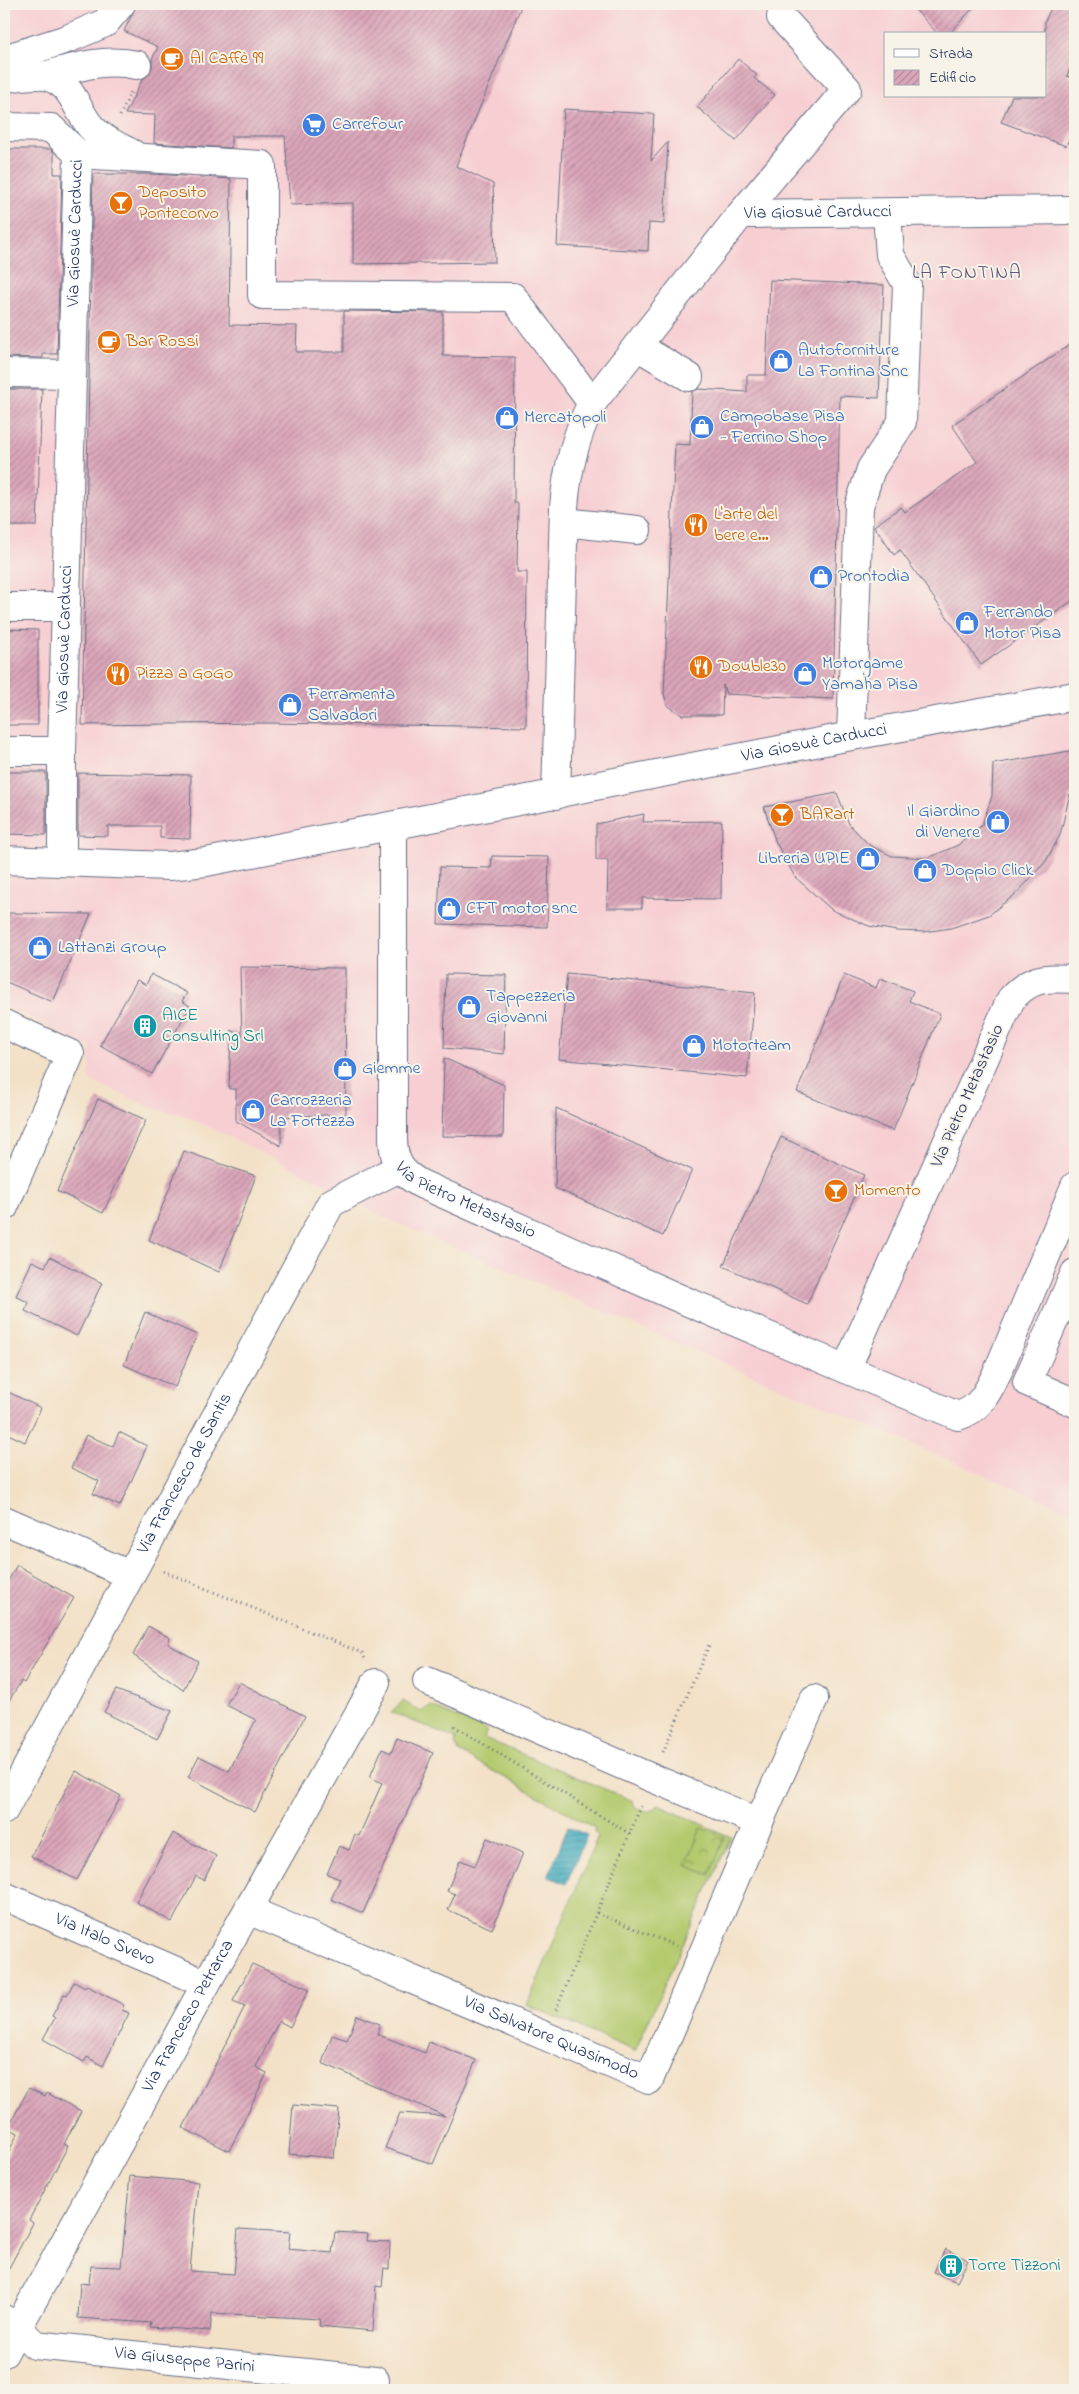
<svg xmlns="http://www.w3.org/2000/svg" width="1079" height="2394" font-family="'Indie Flower',sans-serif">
	<defs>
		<pattern id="park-crowns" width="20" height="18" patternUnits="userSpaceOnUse" patternTransform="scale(1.25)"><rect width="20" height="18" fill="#b4ca6e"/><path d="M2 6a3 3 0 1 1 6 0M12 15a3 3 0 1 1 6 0" fill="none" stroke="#92a45e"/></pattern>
		<pattern id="water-rules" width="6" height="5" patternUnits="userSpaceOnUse" patternTransform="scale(1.25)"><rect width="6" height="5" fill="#3eaabe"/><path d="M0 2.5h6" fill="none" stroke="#338b9e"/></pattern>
		<pattern id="building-hatch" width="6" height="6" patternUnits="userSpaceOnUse" patternTransform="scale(1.25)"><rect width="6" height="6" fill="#dca6ba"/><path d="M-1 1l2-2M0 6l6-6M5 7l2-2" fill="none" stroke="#b2889a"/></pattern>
	</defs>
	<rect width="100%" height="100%" fill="#f7f3e8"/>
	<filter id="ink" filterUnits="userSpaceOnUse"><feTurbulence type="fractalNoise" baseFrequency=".02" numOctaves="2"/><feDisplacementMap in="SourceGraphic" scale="10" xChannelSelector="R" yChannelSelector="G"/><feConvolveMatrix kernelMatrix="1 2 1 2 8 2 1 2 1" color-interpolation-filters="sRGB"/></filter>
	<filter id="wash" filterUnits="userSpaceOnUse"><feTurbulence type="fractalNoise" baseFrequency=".0096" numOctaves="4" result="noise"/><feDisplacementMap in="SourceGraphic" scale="20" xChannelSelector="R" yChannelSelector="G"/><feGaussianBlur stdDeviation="1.12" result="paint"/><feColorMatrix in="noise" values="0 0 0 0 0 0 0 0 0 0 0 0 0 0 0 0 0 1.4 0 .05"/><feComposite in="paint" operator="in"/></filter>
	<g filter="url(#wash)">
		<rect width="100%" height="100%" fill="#f3e1c7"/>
		<path fill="#f7cfd3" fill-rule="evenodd" d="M4,4H1075V1514L379,1215L334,1188L186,1116L153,1108L89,1080L91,1047L4,1006ZM885,34H1045V96H885Z"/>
		<path fill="#b4ca6e" stroke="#687c66" d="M403,1701L421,1712L430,1706L487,1730L484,1738L633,1801L635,1807L647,1812L656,1808L658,1805L731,1837L635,2051L527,2005L598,1836L594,1832L595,1828L459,1752L455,1744L456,1739L391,1712Z"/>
		<path fill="url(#park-crowns)" stroke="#687c66" d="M701,1828L725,1837L709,1875L686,1865Z"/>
		<path fill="url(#water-rules)" stroke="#2c6c8e" d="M568,1827L587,1835L566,1884L548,1876Z"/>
		<g id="blocks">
			<path fill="url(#building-hatch)" d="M137,4H522L456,166L493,184L495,262L353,264V203L290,205L285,136H231V148L154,143L155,115L125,114L142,80L149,74L152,67V59L158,47L124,31Z
				M910,4H977L949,34H938Z
				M1053,4H1075V56L1067,76L1075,79V126L1066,146L1001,122L1012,96H1045V21Z
				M738,59L757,75L754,78L775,95L736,141L697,107Z
				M564,109L654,114L651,161L668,142L664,224L649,223L648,251L557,246Z
				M4,149H50L54,153V174H62L57,354H43V358L4,357Z
				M93,174H153L231,179L229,325L297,326L296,352H344V311L443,312V356L515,357L514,503H518L517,572H527L526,727L267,723L82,725Z
				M770,280L884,285L879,398L840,396L833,699L726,694L723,685L722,715H682L667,705L664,694L675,444L690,445L692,392L698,389L747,392V375H766Z
				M1075,341V599L981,665L900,550L894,555L874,526L901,507L905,512L977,462L952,425Z
				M4,389H42L37,526H4Z
				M4,629L38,630V725H4Z
				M1075,750V796L1070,794L1060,835L1046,861L1018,892L989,915L951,928L924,932L897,931L869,926L832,910L795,877L776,843L764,807L837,793L849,824L869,845L892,856L928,858L958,845L982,825L992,796L993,764Z
				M4,772H46V835L4,834Z
				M78,773L191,775L190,839L160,838V826H108V836L78,835Z
				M644,814L643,822L722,821L721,899L642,898V908H607L608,860H596V824Z
				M492,856L549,857L547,927L438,924L440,867L491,868Z
				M4,913L91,914L53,1002L4,981Z
				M240,967L345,968L346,1114L281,1117V1146L236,1121V1089H229L231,1030L242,1036Z
				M151,974L187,993L182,1001L190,1006L152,1074L100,1045L137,980L146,985Z
				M446,974L506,975L504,1054L444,1048Z
				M567,974L755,993L747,1078L559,1059Z
				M844,975L876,988L880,978L913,991L909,1001L940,1014L893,1131L797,1092Z
				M444,1058L504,1085L503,1137L442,1136Z
				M98,1099L146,1120L103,1213L57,1191Z
				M556,1108L692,1170L663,1236L555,1188Z
				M781,1137L864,1175L807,1304L723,1266Z
				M184,1151L256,1176L219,1272L149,1240Z
				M50,1257L102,1283L77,1336L25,1311L29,1303L16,1296L32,1261L45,1267Z
				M145,1312L197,1335L175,1387L124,1365Z
				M4,1390L41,1408L25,1442L4,1432Z
				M119,1432L147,1446L120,1506L93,1494L99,1481L71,1468L86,1435L113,1446Z
				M17,1565L74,1598L24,1683L21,1681L4,1709V1588Z
				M148,1626L170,1638L168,1644L198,1661L183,1690L133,1655Z
				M239,1682L305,1716L255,1812L188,1777L199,1756L229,1771L256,1720L226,1705Z
				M116,1690L172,1711L157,1739L104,1712Z
				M397,1738L433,1753L363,1913L331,1899L340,1879L327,1874L339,1846L349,1850L355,1834L359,1836L382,1783L370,1777L382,1749L391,1753Z
				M76,1771L121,1796L77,1880L31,1856Z
				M173,1833L216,1856L204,1880L196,1876L172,1922L136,1902Z
				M487,1838L523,1853L492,1929L448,1910L455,1894L447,1891L460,1860L475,1866Z
				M252,1964L309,1989L290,2027L279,2021L256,2067L267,2073L229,2151L183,2128L245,2006L233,2001Z
				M74,1982L85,1988L87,1986L124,2005L122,2010L129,2013L103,2066L87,2057L84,2062L43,2039L55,2018L52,2016L64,1994L67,1995Z
				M357,2015L380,2024L377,2034L425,2053L429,2042L476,2060L433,2164L385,2148L400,2113L445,2116L322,2063L332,2035L347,2040Z
				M29,2088L45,2096L47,2093L81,2111L64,2144L68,2146L29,2220L33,2223L4,2277V2161L18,2133L8,2128Z
				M293,2105L339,2109L334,2158L289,2154Z
				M130,2176L198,2182L190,2271L234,2274L238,2229L290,2232L288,2249L332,2253L335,2232L368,2234L367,2241L390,2242L389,2269L384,2268L382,2287L376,2286L373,2331L319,2326L320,2319L212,2313L210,2331L150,2327L151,2323L78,2318L80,2283L89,2284L91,2266L121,2267Z
				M945,2249L968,2260L957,2282L934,2272Z"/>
		</g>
	</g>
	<g filter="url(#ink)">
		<use href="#blocks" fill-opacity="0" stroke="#676d83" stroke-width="1"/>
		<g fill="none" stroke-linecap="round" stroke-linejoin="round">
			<g stroke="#676d83" stroke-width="30">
				<g id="minor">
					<path d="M4,59L67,39L105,23L121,4"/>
					<path d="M44,76C76,67 105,58 137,65"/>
					<path d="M4,78C16,77 34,73 46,76C74,84 74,107 91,127C102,140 118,146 133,154"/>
					<path d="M4,127L51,128L78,154"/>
					<path d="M78,154L262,165V295L513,297L592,403"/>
					<path d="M741,214L847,89L781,17"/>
					<path d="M637,346L689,377"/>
					<path d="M4,373L72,374"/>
					<path d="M564,522L637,530"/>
					<path d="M4,607H66"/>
					<path d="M851,736L859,506L871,469L902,422L907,284L890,255L887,213"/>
					<path d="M4,751H62"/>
					<path id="s1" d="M556,795L564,507C567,470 575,436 592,403L741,214L1075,210"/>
					<path id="s2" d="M393,826V1140C394,1163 401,1173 421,1184L674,1296L846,1369"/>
					<path id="s3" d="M4,860L169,866L206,862L835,739L1075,696"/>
					<path id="s4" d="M62,861V751L78,154"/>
					<path d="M1075,979C1045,978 1032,976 1011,999L846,1369L958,1416C981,1409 988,1391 998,1371L1075,1186"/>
					<path d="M4,1024L70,1054L4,1207"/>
					<path d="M1075,1273L1027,1382L1075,1403"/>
					<path d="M4,1520L130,1575"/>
					<path d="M427,1681L652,1778L759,1822"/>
					<path id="s5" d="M4,1810L331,1203L399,1168"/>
					<path id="s6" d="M4,1896L206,1984"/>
					<path id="s7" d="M248,1910L649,2080L759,1822L814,1699"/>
					<path id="s8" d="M4,2319L18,2328L35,2345L375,2380"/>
					<path id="s9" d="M4,2353L206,1984L376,1683"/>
				</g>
			</g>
			<path stroke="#676d83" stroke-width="3" stroke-dasharray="1 4" stroke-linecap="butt" d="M120,116L131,92
				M1072,820L1075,807
				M163,1571L362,1653L365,1659
				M454,1726L630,1834
				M663,1752L709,1645
				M597,1913L676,1946
				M556,2010L642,1804"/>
			<use href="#minor" stroke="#fff" stroke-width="28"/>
		</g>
	</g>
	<defs>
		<g id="cafe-disc" transform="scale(1.25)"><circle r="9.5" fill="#e8710a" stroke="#f7f3e8"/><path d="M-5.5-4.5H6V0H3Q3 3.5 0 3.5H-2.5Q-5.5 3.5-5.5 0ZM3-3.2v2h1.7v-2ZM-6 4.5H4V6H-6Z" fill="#fff"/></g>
		<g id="supermarket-disc" transform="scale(1.25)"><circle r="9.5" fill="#3f7fe0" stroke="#f7f3e8"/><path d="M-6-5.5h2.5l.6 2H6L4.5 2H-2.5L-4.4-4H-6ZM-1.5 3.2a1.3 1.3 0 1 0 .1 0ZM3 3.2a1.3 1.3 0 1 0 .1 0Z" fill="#fff"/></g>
		<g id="bar-disc" transform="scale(1.25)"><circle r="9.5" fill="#e8710a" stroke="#f7f3e8"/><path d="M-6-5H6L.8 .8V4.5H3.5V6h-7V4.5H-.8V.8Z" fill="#fff"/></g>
		<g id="shop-disc" transform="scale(1.25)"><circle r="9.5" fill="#3f7fe0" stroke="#f7f3e8"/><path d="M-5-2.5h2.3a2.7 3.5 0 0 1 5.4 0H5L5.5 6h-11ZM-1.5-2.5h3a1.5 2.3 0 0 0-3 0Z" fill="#fff"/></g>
		<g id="restaurant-disc" transform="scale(1.25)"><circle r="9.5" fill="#e8710a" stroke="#f7f3e8"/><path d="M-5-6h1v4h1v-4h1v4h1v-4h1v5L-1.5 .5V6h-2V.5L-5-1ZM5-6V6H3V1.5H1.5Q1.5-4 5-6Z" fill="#fff"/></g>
		<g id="building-disc" transform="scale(1.25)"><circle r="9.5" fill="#0f9aa8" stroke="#f7f3e8"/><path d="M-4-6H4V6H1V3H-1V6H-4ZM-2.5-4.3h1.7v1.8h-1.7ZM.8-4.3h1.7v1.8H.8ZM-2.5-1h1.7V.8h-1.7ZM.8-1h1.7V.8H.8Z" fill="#fff"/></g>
	</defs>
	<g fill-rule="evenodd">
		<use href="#cafe-disc" x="172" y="59"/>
		<use href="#supermarket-disc" x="314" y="125"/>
		<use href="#bar-disc" x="121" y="203"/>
		<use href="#cafe-disc" x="109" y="342"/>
		<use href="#shop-disc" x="781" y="361"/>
		<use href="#shop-disc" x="507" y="418"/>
		<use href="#shop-disc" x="702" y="427"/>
		<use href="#restaurant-disc" x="696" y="525"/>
		<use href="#shop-disc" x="821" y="577"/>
		<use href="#shop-disc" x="967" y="623"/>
		<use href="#restaurant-disc" x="701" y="667"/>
		<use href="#restaurant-disc" x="118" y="674"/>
		<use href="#shop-disc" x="805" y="674"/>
		<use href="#shop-disc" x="290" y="705"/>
		<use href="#bar-disc" x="782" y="815"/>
		<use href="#shop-disc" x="998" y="822"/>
		<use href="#shop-disc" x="868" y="859"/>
		<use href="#shop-disc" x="925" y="871"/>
		<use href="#shop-disc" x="449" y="909"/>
		<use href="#shop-disc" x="40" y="948"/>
		<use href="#shop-disc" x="469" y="1007"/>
		<use href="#building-disc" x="145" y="1026"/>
		<use href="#shop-disc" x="694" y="1046"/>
		<use href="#shop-disc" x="345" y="1069"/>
		<use href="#shop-disc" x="253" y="1111"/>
		<use href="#bar-disc" x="836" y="1191"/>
		<use href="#building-disc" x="951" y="2266"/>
	</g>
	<g text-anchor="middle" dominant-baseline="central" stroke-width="4" stroke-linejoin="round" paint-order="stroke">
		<g font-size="18" fill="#c56008" stroke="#f7f3e8" text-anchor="start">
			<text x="190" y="59">Al Caffè 99</text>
			<text x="138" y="193">Deposito<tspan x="138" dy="21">Pontecorvo</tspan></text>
			<text x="126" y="342">Bar Rossi</text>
			<text x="714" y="515">L'arte del<tspan x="714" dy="21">bere e...</tspan></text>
			<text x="718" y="667">Double30</text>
			<text x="136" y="674">Pizza a GoGo</text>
			<text x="800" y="815">BARart</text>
			<text x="854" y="1191">Momento</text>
		</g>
		<g font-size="18" fill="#366cbe" stroke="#f7f3e8" text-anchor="start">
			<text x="332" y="125">Carrefour</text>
			<text x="798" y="351">Autoforniture<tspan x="798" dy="21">La Fontina Snc</tspan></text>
			<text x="720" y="417">Campobase Pisa<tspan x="720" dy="21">- Ferrino Shop</tspan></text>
			<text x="524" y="418">Mercatopoli</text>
			<text x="838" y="577">Prontodia</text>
			<text x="984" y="613">Ferrando<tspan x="984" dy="21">Motor Pisa</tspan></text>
			<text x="822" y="664">Motorgame<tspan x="822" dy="21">Yamaha Pisa</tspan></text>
			<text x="308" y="695">Ferramenta<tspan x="308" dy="21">Salvadori</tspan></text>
			<text x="980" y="812" text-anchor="end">Il Giardino<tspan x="980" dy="21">di Venere</tspan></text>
			<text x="850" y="859" text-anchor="end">Libreria UPIE</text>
			<text x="942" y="871">Doppio Click</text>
			<text x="466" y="909">CFT motor snc</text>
			<text x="58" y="948">Lattanzi Group</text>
			<text x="486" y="997">Tappezzeria<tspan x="486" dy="21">Giovanni</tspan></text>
			<text x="712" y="1046">Motorteam</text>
			<text x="362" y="1069">Giemme</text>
			<text x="270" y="1101">Carrozzeria<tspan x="270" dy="21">La Fortezza</tspan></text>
		</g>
		<g font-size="18" fill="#1b2f5e" stroke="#f7f3e8">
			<text stroke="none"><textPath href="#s1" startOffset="714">Via Giosuè Carducci</textPath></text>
			<text stroke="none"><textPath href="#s4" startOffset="628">Via Giosuè Carducci</textPath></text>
			<text stroke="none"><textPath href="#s4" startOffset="222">Via Giosuè Carducci</textPath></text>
			<text stroke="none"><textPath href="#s3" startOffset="822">Via Giosuè Carducci</textPath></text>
			<text transform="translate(968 1096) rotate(-66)">Via Pietro Metastasio</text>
			<text stroke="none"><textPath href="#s2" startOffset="416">Via Pietro Metastasio</textPath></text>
			<text stroke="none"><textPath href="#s5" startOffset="382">Via Francesco de Santis</textPath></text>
			<text stroke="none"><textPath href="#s6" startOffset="110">Via Italo Svevo</textPath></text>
			<text stroke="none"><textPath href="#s9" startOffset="384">Via Francesco Petrarca</textPath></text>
			<text stroke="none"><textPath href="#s7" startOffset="329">Via Salvatore Quasimodo</textPath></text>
			<text stroke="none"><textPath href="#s8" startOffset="191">Via Giuseppe Parini</textPath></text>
		</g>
		<g font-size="18" fill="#0d838f" stroke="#f7f3e8" text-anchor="start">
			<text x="162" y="1016">AICE<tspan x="162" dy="21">Consulting Srl</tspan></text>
			<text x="968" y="2266">Torre Tizzoni</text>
		</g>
		<g font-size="19" letter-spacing="1" fill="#5f597e" stroke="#f7f3e8">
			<text x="967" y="273">LA FONTINA</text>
		</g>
	</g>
	<rect width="1079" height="2394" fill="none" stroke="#f7f3e8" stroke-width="20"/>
	<rect x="884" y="32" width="162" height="65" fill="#f7f3e8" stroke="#9fa5b1"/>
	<rect x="894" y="49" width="25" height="8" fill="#ffffff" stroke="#9fa5b1"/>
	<text x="929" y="58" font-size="15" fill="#1b2f5e">Strada</text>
	<rect x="894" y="70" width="25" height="15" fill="url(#building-hatch)" stroke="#9fa5b1"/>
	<text x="929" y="82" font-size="15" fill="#1b2f5e">Edificio</text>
</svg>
